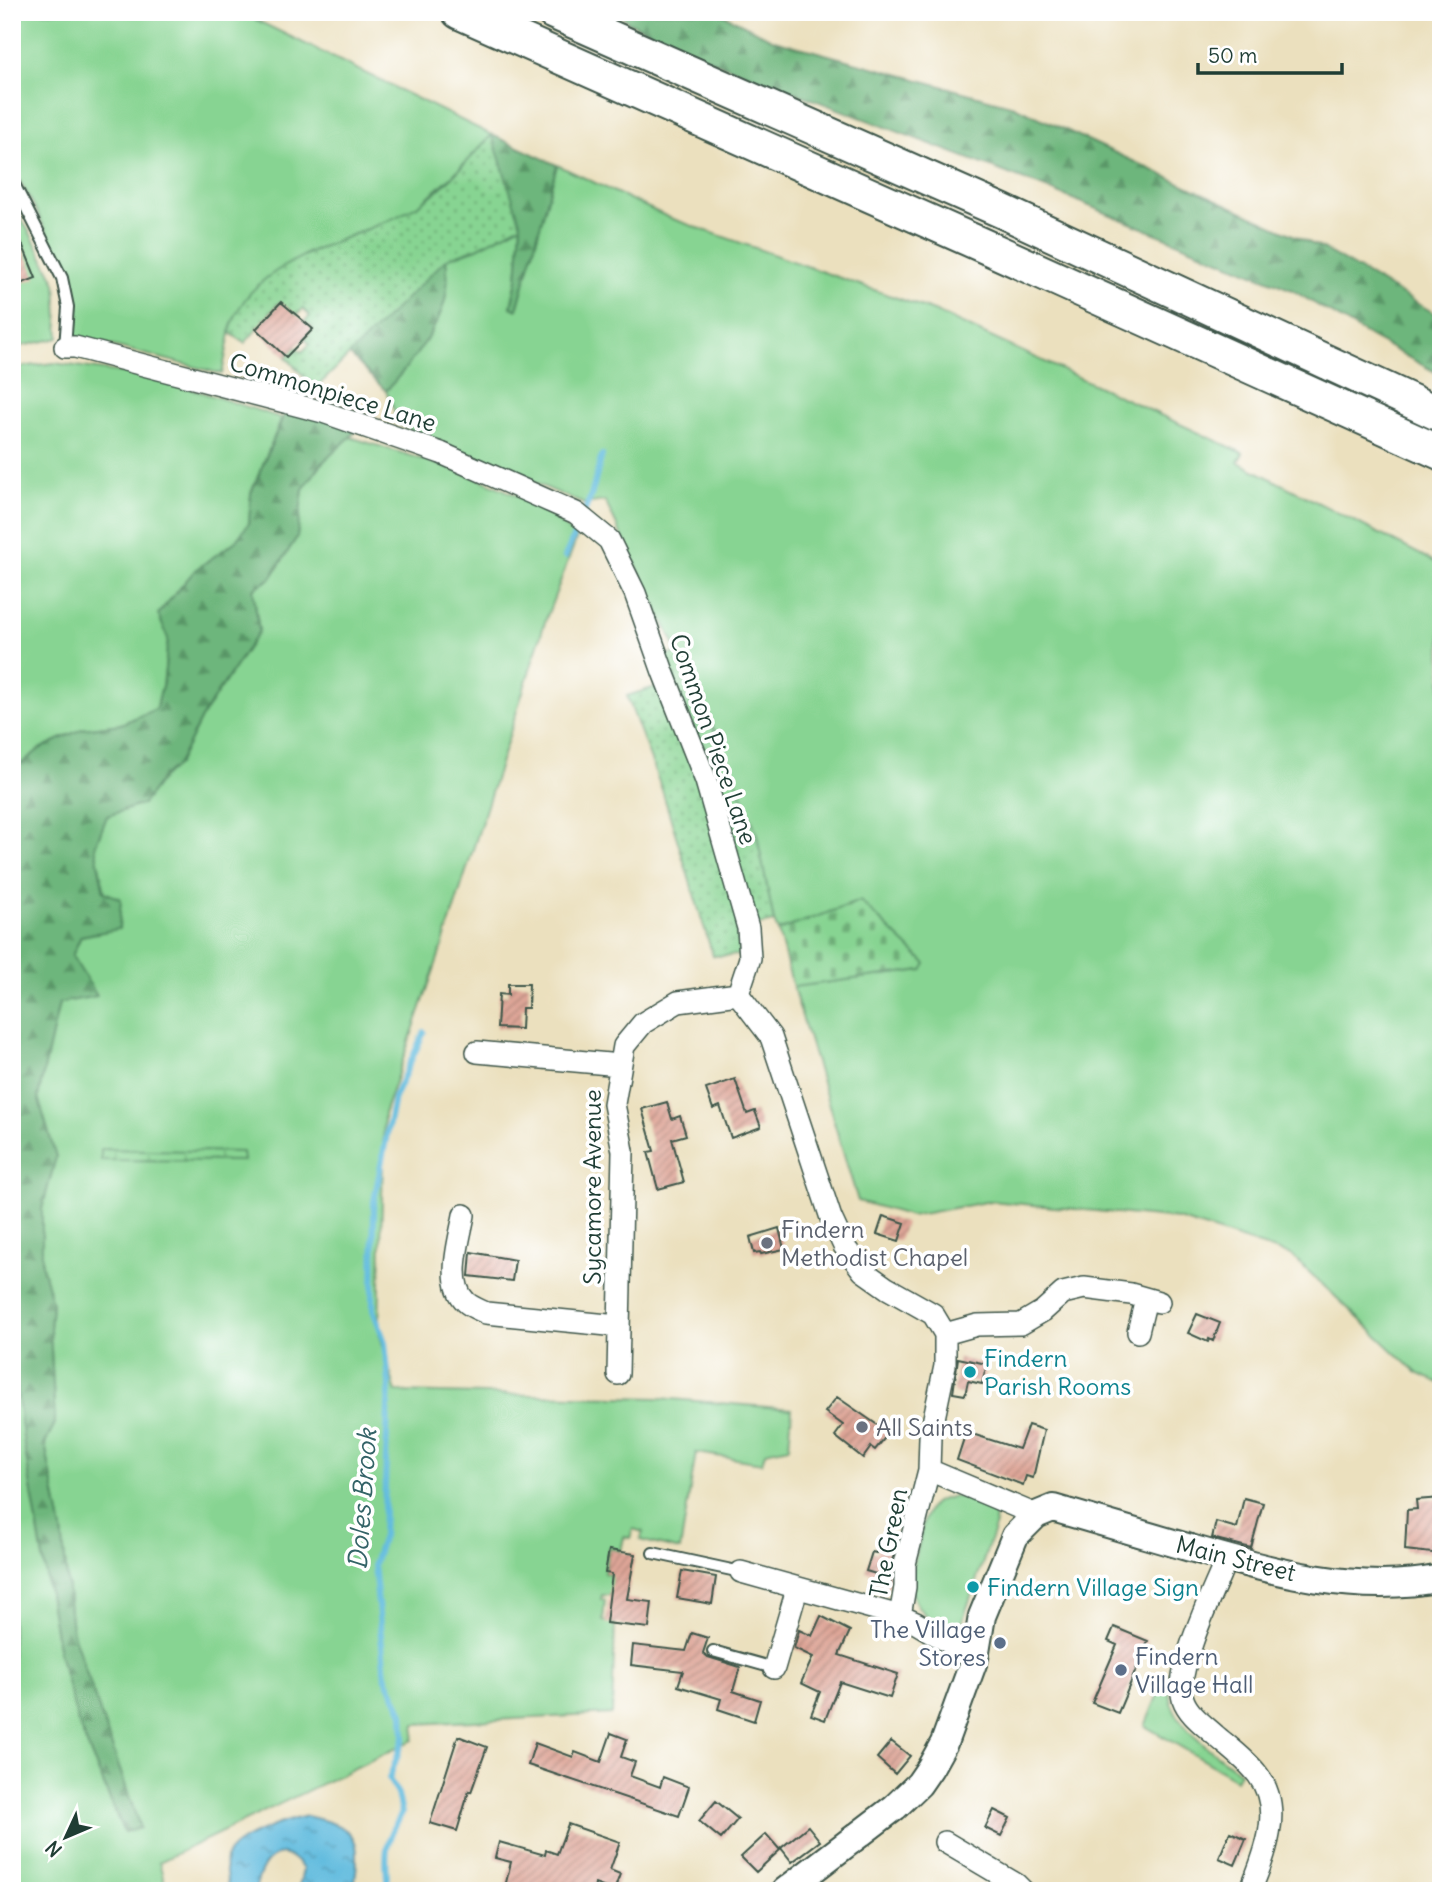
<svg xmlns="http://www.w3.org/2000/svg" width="1453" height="1903" font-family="Delius,sans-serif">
	<defs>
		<pattern id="forest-firs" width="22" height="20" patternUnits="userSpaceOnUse" patternTransform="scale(1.75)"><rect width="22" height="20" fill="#6db67c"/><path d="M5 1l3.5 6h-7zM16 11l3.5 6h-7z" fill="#599566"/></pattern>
		<pattern id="wetland-marsh" width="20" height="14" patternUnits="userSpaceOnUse" patternTransform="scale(1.75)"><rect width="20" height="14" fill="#87d492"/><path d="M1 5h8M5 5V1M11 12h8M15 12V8" fill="none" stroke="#6ead78"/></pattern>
		<pattern id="cemetery-stones" width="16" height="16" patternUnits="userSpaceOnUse" patternTransform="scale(1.75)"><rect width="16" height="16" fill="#87d492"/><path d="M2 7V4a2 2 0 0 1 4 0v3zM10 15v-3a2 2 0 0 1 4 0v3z" fill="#6ead78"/></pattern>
		<pattern id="garden-dots" width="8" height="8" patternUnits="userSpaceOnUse" patternTransform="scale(1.75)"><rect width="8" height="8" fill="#87d492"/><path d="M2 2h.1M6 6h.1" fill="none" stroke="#6ead78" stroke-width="1.8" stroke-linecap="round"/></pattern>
		<pattern id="water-ripples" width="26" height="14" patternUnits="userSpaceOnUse" patternTransform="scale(1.75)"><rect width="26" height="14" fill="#61bbde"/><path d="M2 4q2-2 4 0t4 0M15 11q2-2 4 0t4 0" fill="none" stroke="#4f99b5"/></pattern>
		<pattern id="building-hatch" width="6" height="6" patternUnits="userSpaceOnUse" patternTransform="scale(1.75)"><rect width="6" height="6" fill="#dea597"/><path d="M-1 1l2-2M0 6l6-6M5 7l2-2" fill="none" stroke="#b3887c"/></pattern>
	</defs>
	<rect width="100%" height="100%" fill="#fff"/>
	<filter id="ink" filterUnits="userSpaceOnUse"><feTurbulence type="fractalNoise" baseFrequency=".0143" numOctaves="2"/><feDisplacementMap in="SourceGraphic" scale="14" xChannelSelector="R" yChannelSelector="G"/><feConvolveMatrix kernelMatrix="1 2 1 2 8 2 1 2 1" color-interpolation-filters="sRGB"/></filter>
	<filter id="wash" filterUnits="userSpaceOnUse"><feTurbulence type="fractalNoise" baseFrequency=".00686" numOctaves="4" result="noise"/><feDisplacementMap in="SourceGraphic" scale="28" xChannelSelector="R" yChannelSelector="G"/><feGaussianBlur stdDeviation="1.57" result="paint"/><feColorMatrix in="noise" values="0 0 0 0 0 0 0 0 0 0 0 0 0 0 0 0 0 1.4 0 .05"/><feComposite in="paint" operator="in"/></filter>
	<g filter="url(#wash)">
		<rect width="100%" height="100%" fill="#ebe0be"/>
		<path fill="#87d492" stroke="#538863" stroke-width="2" d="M12,12H240L492,135L452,176L420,204L395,218L307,253L247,297L232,323L222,374L75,336L74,304L70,281L34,206L12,167Z
			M557,165L670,218L934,311L1243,453L1238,462L1441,565V1384L1417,1373L1291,1255L1178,1219L991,1201L911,1216L858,1201L793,987L922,970L860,901L778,931L774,922L756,831L707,712L605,501L584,504L395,423L394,410L386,391C409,365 445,323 447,287C448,278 447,268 446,259L477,248L521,225L517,279L511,307L517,309Z
			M12,204L30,233L56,283L59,338L12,348Z
			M54,363L154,377L282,418L251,493L249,523L236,541L195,570L168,639L164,678L156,709L121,724L82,729L41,748L12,771V368Z
			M350,437C410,456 484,475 538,507C552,515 564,527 577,537L546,619L444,941L384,1114L379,1332L396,1392L660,1398L792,1409L789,1447L765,1452L762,1463L696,1453L680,1550L640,1540L643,1532L633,1529L630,1538L624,1537L621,1551L609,1548L604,1573L616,1576L626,1596L602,1595L601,1599L605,1600L603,1621L615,1623L612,1714L415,1724L413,1740L159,1862L167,1891H12V1329L24,1445L59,1653L80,1728L123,1831L140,1828L72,1631L62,1530L45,1444L55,1423L50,1330L52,1303L42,1266V1209L56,1157L38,1097L59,1003L72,956L81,936L119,928L105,892L95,847L107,816L143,804L163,777L178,764L201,718L259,631L253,589L271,578L297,537L303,489L323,462Z
			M954,1496C975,1499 992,1501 996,1524L959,1631C939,1629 916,1613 912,1592C908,1577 916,1558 919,1543C921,1532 924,1511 934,1503C939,1499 948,1498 954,1496Z
			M1167,1672C1168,1682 1168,1695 1172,1705C1184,1734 1216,1754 1240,1772L1236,1779L1145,1726Z"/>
		<path fill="url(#forest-firs)" stroke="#467a58" stroke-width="2" d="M619,12H718L774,40L1014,106L1323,249L1441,317V375L1372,338L1292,290L1046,188L720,64L628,22Z
			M492,135L557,165L517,310L511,307L517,279L521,225Z
			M446,259C447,268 448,278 447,287C445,323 409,365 386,391L349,354Z
			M289,403L362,426L323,462L303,489L297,537L271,578L253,589L259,631L201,718L178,764L163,777L143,804L107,816L95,847L104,892L121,899L119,929L81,936L72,956L97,996L59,1003L38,1097L56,1157L42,1209V1266L52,1303L50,1330L55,1423L45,1444L62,1530L72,1631L140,1828L124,1832L80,1728L59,1653L24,1445L12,1352V771L41,748L82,729L121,724L156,709L164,678L168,639L158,614L195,570L236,541L249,523L251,493Z"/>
		<path fill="url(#wetland-marsh)" stroke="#538863" stroke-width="2" d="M101,1149L242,1152L243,1161L101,1160Z"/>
		<path fill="url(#cemetery-stones)" stroke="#538863" stroke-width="2" d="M860,901L926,964L922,970L793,987L778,931Z"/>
		<path fill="url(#garden-dots)" stroke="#538863" stroke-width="2" d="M492,135L521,225L477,248L446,259L315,389L286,357L295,347L302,352L310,344L305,339L313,329L304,322L310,316L303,309L296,316L280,302L245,343L230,333C245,255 363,241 418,205C446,187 469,159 492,135Z
			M679,651L740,790L756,831L774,922L736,930L740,955L713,956L662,790L627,696L675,681L663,658Z"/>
		<path fill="url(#water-ripples)" stroke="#407c89" stroke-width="2" d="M307,1816C363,1829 360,1839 354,1891H298L303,1869C280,1838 260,1862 255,1891H229C227,1880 224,1869 226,1858C231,1838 288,1820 307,1816Z"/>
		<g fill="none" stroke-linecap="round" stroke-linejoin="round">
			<path stroke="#61bbde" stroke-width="6" d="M565,557L591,496L602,455
				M388,1891C385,1855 383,1845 402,1813L398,1794L389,1779L404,1738L403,1713L385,1676L374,1564L383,1536L389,1383L385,1342L373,1310L374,1201L394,1098L424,1032"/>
		</g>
		<g id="blocks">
			<path fill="url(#building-hatch)" d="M12,219L36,278L12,287Z
				M281,302L313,329L286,357L256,329Z
				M508,984H529L528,1008H522L521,1029L497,1028L499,994L508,995Z
				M735,1079L747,1114L755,1111L761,1127L731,1138L720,1106L713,1109L706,1089Z
				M667,1102L672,1119L680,1116L686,1135L672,1139L684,1182L658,1189L648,1152L654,1151L642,1109Z
				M883,1216L905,1223L899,1241L877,1234Z
				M779,1228L784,1249L761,1254L760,1252L754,1253L750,1237Z
				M471,1252L515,1260L512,1281L469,1276Z
				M1197,1314L1220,1323L1213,1341L1209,1339L1208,1342L1188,1333Z
				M958,1358L987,1364L982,1384L968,1381L965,1395L953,1393Z
				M837,1397L889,1433L875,1450L871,1447L863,1458L835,1436L843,1425L825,1412Z
				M1028,1425L1044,1430L1033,1478L1026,1476L1023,1485L957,1460L966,1432L1019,1449Z
				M1244,1498L1263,1503L1251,1548L1212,1538L1216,1522L1237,1528Z
				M1441,1498V1554L1405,1550L1407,1510L1417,1509L1416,1500Z
				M885,1540L897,1544L892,1561L890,1587L873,1582L876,1574L866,1571L872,1552L876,1553L878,1547L883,1548Z
				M609,1550L635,1554L627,1599L652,1602L649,1628L606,1623L612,1574L605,1573Z
				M682,1571L716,1577L712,1604L677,1598Z
				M821,1616L850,1631L839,1655L898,1674L890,1698L840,1682L825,1720L811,1715L820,1692L801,1683L813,1657L794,1648L799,1630L812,1636Z
				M1114,1627L1148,1641L1118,1713L1092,1703L1117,1645L1108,1641Z
				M692,1633L708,1638L703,1653L708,1657L740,1667L733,1691L760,1700L754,1721L718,1709L721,1699L678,1686L683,1671L631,1665L633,1645L686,1651Z
				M611,1733L627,1739L621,1757L635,1762L630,1776L660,1787L663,1777L689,1787L679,1816L528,1765L535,1743L573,1757L575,1752L601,1762Z
				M458,1736L487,1747L471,1792L469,1791L457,1831L430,1823Z
				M891,1741L910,1756L895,1774L877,1758Z
				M716,1801L738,1819L721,1839L699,1821Z
				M994,1810L1010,1818L1001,1836L985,1828Z
				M568,1824L620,1842L610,1870L620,1874L614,1891L595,1884L594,1891H504L511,1862L495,1858L499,1842L545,1855L546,1850L557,1854Z
				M808,1826L820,1841L792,1862L781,1848Z
				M1230,1832L1246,1839L1235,1865L1219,1858Z
				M766,1834L780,1850L756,1872L741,1857Z"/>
		</g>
	</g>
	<g filter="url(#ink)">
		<use href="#blocks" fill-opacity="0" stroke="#3e5549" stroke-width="2"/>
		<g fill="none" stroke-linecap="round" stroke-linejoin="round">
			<g stroke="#3e5549" stroke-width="14">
				<path id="service" d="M12,180L62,278L68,307L65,347
					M653,1553L741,1572
					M713,1651L774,1668"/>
			</g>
			<g stroke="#3e5549" stroke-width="24">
				<path id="minor" d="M65,347H75L323,412L441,453L576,513L609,540L635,593L663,672L706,781L748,928L750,958L738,994L771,1037L831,1218L844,1246L863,1271L887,1288L933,1314L945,1334V1366L930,1437L929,1470L905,1564V1587L900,1616
					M477,1052L620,1065
					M464,1215C460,1239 445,1283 466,1302C471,1307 480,1310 486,1313L618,1326
					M1138,1332L1146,1299
					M945,1334L977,1325L1021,1324L1043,1311L1063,1293L1084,1288L1131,1294L1159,1302
					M618,1374L623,1151L614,1104L624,1046L643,1023L678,1002L738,994
					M929,1470L1036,1515
					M1227,1558C1215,1587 1174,1671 1183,1699C1188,1714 1204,1725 1215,1735C1229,1747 1247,1760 1258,1775C1284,1809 1265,1855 1250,1891
					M741,1572L900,1616L916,1623L975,1658
					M774,1668L797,1589
					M945,1842L1016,1884L1023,1891"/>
			</g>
			<g stroke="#3e5549" stroke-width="30">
				<path id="tertiary" d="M785,1891L895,1807L919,1784L930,1768L944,1743L975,1658L982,1616L1015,1536L1036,1515L1053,1508C1098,1521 1143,1534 1187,1547C1268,1570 1356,1596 1441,1578"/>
			</g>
			<g stroke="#3e5549" stroke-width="37">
				<path id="trunk" d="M459,12L982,245L1441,453
					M553,12L1002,211L1441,415"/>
			</g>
			<use href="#service" stroke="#fff" stroke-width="10"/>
			<use href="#minor" stroke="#fff" stroke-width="21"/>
			<use href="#tertiary" stroke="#fff" stroke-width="26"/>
			<use href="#trunk" stroke="#fff" stroke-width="33"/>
		</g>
	</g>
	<g fill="#6b7280" stroke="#fff" stroke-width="2.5">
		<circle cx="767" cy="1243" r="7"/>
		<circle cx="862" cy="1427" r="7"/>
	</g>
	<g fill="#0f9aa8" stroke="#fff" stroke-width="2.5">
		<circle cx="970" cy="1372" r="7"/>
		<circle cx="973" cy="1587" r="7"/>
	</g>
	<g fill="#5c6f8a" stroke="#fff" stroke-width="2.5">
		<circle cx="1000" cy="1643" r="7"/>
		<circle cx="1121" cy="1670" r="7"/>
	</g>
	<g text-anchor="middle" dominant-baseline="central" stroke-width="7" stroke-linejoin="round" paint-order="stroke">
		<g font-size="24" fill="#1f3d34" stroke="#fff">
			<text transform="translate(333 392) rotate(17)">Commonpiece Lane</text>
			<text transform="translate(714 739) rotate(71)">Common Piece Lane</text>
			<text transform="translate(592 1187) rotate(-90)">Sycamore Avenue</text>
			<text transform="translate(888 1543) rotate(-79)">The Green</text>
			<text transform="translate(1236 1558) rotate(14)">Main Street</text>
		</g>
		<g font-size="24" fill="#5b616d" stroke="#fff" text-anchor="start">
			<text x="781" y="1229">Findern<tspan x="781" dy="28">Methodist Chapel</tspan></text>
			<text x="876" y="1427">All Saints</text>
		</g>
		<g font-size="24" fill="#0d838f" stroke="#fff" text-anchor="start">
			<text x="984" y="1358">Findern<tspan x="984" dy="28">Parish Rooms</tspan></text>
			<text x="987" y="1587">Findern Village Sign</text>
		</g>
		<g font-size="24" fill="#4e5e75" stroke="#fff" text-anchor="end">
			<text x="986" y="1629">The Village<tspan x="986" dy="28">Stores</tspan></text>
			<text x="1135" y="1656" text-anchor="start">Findern<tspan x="1135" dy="28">Village Hall</tspan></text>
		</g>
		<g font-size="26" font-style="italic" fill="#336367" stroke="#fff">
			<text transform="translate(362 1499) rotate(-86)">Doles Brook</text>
		</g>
	</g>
	<rect width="1453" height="1903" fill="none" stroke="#fff" stroke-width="42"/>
	<g transform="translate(66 1837) rotate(226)" stroke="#ffffff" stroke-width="5" paint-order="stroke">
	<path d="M0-5L12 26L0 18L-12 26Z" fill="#1f3d34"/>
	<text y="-10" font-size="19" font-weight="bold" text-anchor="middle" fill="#1f3d34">N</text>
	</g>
	<path d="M1198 63v10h144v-10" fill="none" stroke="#1f3d34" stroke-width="3.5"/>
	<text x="1208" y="63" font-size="21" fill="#1f3d34" stroke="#ffffff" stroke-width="5" paint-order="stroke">50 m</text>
</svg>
